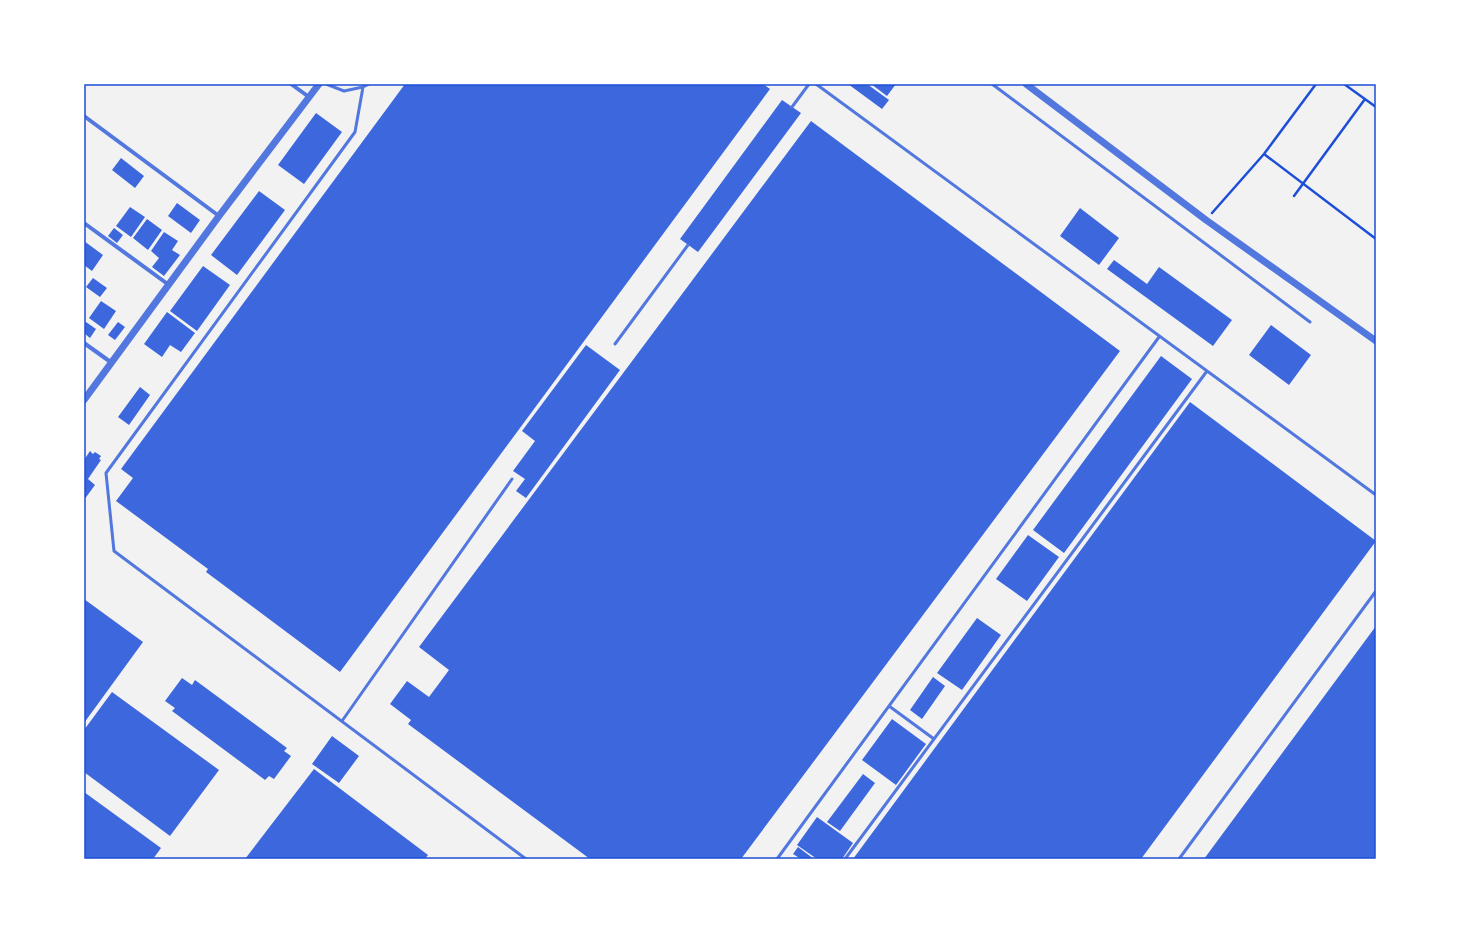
<svg xmlns="http://www.w3.org/2000/svg" width="1460" height="943" font-family="'Roboto Serif',serif">
	<rect width="100%" height="100%" fill="#f2f2f2"/>
	<path fill="#3d67dc" d="M405,84H763L770,89L340,672L206,572L208,569L116,501L133,478L121,469Z
		M848,84H867L889,100L882,109Z
		M871,84H896L887,96Z
		M782,100L801,113L698,252L680,239Z
		M316,113L342,132L304,184L278,165Z
		M811,121L1120,351L741,859H590L408,724L411,720L390,704L407,681L429,697L449,670L419,647Z
		M121,158L144,176L135,188L112,170Z
		M259,191L285,210L237,275L211,255Z
		M177,203L200,220L191,233L168,216Z
		M130,207L145,217L131,237L116,226Z
		M1080,208L1119,238L1099,265L1060,236Z
		M147,219L162,230L148,250L133,238Z
		M114,228L123,235L117,243L108,236Z
		M164,232L178,241L172,250L180,255L164,276L152,267L159,258L151,251Z
		M84,241L103,255L92,271L84,265Z
		M1114,260L1147,284L1159,267L1232,320L1213,346L1107,269Z
		M203,266L230,285L197,331L170,311Z
		M93,278L107,288L100,297L86,287Z
		M101,301L116,311L104,329L89,318Z
		M167,312L195,333L181,352L170,345L162,357L144,344Z
		M86,322L96,329L90,338L84,333V325Z
		M118,322L125,327L115,340L108,335Z
		M1271,325L1311,355L1289,385L1249,355Z
		M586,345L620,370L526,498L516,491L525,479L513,471L535,441L522,431Z
		M1161,356L1192,379L1064,553L1033,530Z
		M140,387L150,395L129,425L118,417Z
		M1190,402L1376,541L1141,859H853Z
		M90,451L93,454L95,452L101,456L99,459L101,460L88,479L95,485L84,500V460Z
		M1028,535L1059,557L1027,601L996,579Z
		M84,599L143,642L84,723Z
		M977,618L1001,635L962,690L937,673Z
		M1376,626V859H1204Z
		M933,677L945,686L922,719L910,710Z
		M182,678L192,685L195,680L287,748L284,751L291,756L274,779L269,776L265,780L172,711L175,708L165,701Z
		M112,692L219,770L170,836L84,772V730Z
		M892,719L926,744L896,785L862,760Z
		M332,736L359,756L339,783L312,764Z
		M314,769L428,855L425,859H245Z
		M863,774L875,783L840,831L827,822Z
		M84,792L161,848L153,859H84Z
		M817,817L853,843L842,859H817L797,845Z
		M798,847L814,859H801L793,854Z"/>
	<g fill="none" stroke-linecap="round" stroke-linejoin="round">
		<path stroke="#1d4ed8" stroke-width="2.5" d="M1344,84L1376,107
			M1264,154L1376,239
			M1294,196L1365,99
			M1212,213L1264,154L1316,84"/>
		<path stroke="#5277de" stroke-width="3" d="M326,84L344,91L363,87
			M369,84L363,87L355,132L106,473L114,551L526,859
			M816,84L1376,495
			M992,84L1310,322
			M792,107L809,84
			M615,344L688,245
			M889,706L934,739
			M342,721L512,479
			M777,859L1159,337
			M845,859L1207,371
			M1179,859L1376,591"/>
		<path stroke="#5277de" stroke-width="4" d="M291,84L309,97
			M84,116L219,216
			M84,223L169,285
			M84,343L112,363"/>
		<path stroke="#5277de" stroke-width="7" d="M1026,84L1206,220L1376,341
			M84,400L219,216L319,84"/>
	</g>
	<rect width="1460" height="943" fill="none" stroke="#ffffff" stroke-width="170"/>
	<rect x="85" y="85" width="1290" height="773" fill="none" stroke="#1d4ed8" stroke-width="1.5"/>
</svg>
